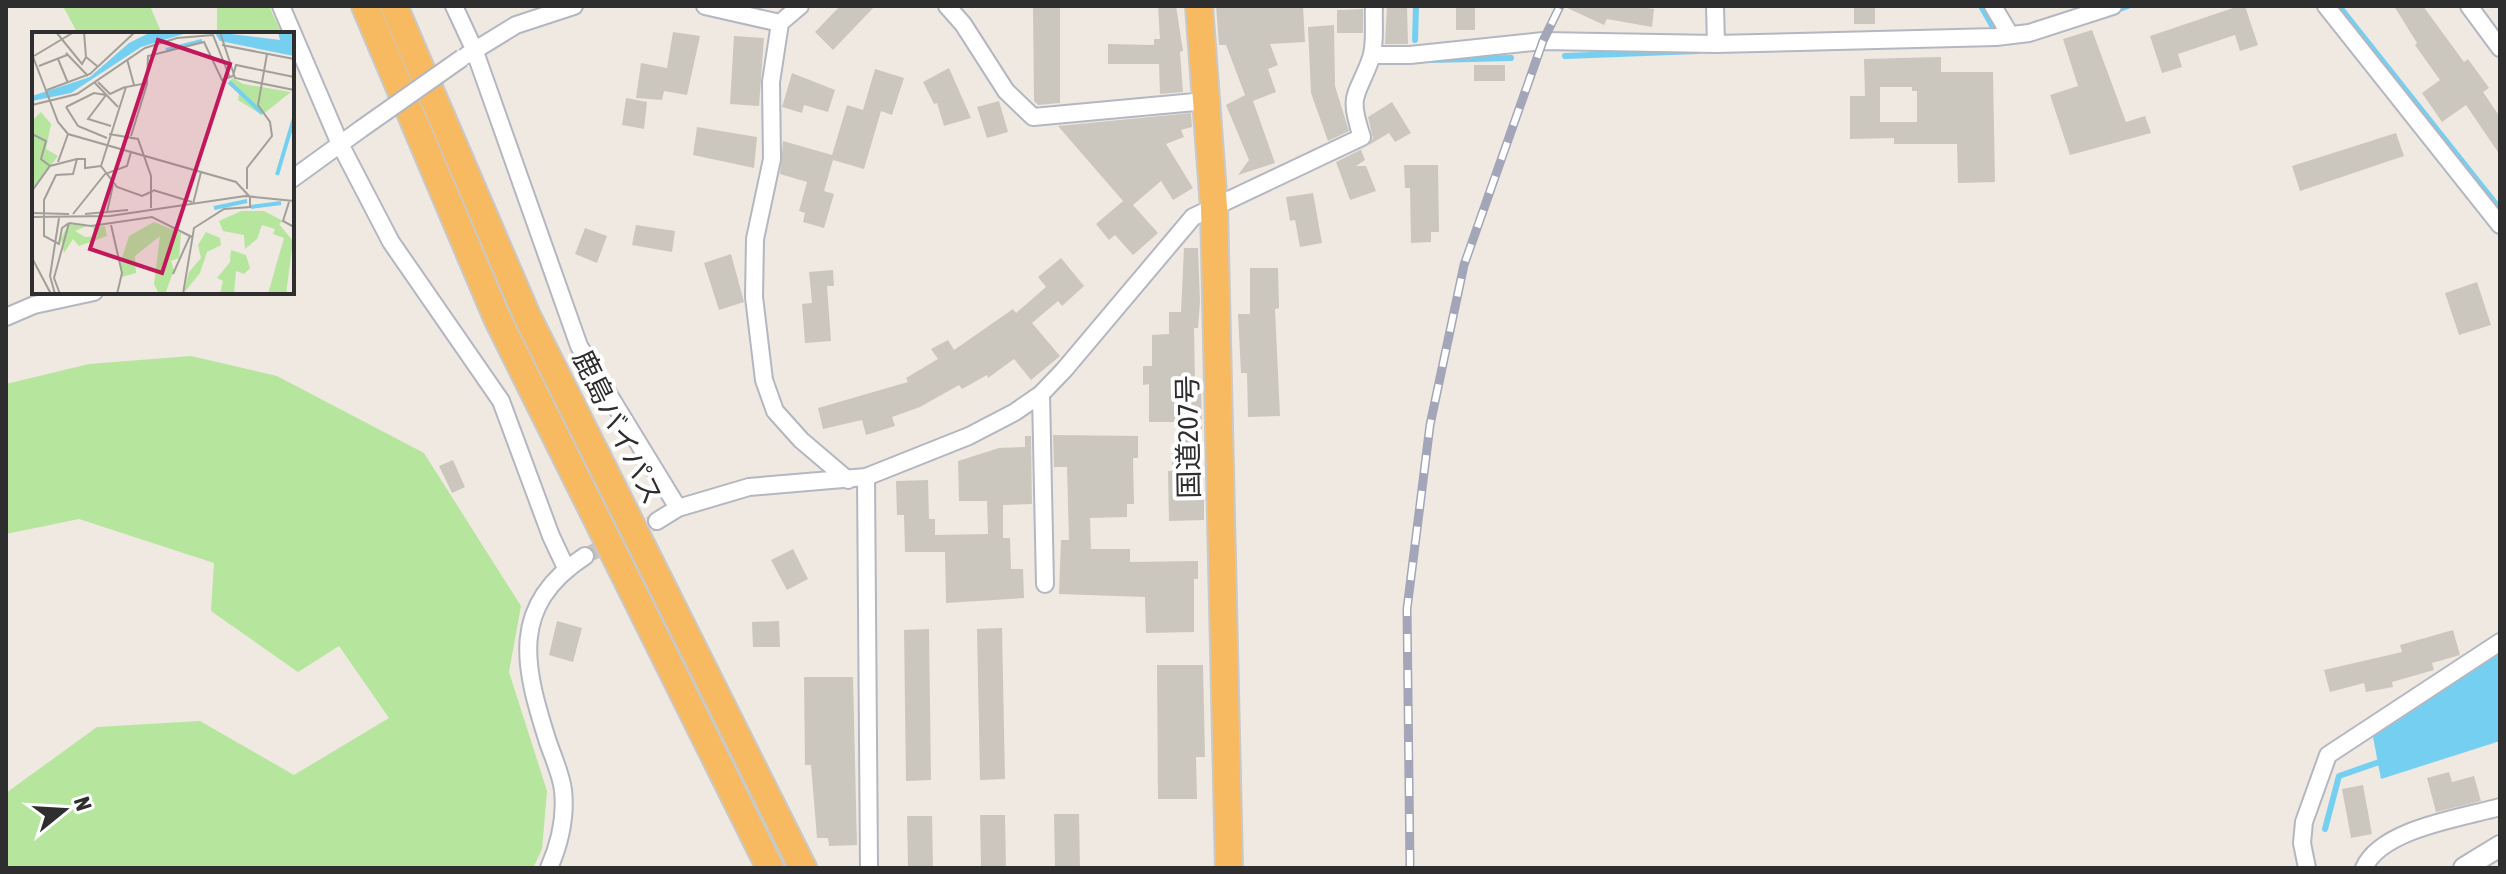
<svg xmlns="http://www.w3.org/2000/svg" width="2506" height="874" font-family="'Asap Condensed','Noto Sans JP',sans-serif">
	<rect width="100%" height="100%" fill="#efe9e1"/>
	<path fill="#b6e59e" d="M63,6H150L162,34H78Z
		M217,6H269L282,34H217Z
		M191,356L277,376L424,453L521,606L509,672L547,791L542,849L533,868H6V793L97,727L200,721L294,775L389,718L339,646L298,672L211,611L214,563L79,519L6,534V384L89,364Z"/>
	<path fill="#75cff0" d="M2500,653V741L2381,779L2373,737Z"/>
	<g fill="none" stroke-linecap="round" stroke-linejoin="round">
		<path stroke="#75cff0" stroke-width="6" d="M1981,6L1997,34
			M2339,6L2500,209
			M2114,11L2128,6
			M1415,40L1416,6
			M1565,56L1698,51
			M1430,60L1511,58
			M2325,829L2339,776L2385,760"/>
	</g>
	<path fill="#cbc7bf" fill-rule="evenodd" d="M840,6H875L833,50L815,32Z
		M1033,6H1060V103L1038,105L1034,101Z
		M1158,6H1176L1183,51L1180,52L1183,92L1160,94L1159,64H1108V44L1154,45V39H1160Z
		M1216,6H1303L1305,42L1270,44L1278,65L1268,69L1276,92L1253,101L1275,163L1238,175L1249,160L1226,105L1245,95L1226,45H1219Z
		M1387,6H1407L1408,44H1385Z
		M1456,6H1475V30H1456Z
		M1563,6H1634L1654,9L1652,27L1607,19L1604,25Z
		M1854,6H1875V24H1854Z
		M2239,6H2245L2258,45L2240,51L2235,35L2178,54L2182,67L2162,73L2150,36Z
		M2394,6H2423L2464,62L2468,59L2489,88L2483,92L2500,117V155L2466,105L2442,122L2422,93L2440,80L2415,45L2417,43Z
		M1363,9V33H1337V10Z
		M1334,25L1335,86L1349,131L1328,141L1311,93L1308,27Z
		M2092,30L2126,122L2145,116L2151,133L2070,155L2050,95L2078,86L2063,39Z
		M673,32L700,36L687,95L664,91L662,100L636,98L641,63L667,68Z
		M734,36L764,38L759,106L730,104Z
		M1941,57V72H1993L1995,182L1958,183L1957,144H1894V138L1850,139V96H1865L1864,59ZM1880,87H1912V91H1917V122H1880Z
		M1474,65H1505V81H1474Z
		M949,68L971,118L944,126L937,103L934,104L923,82Z
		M875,69L904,78L892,115L881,111L864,169L833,160L824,191L834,194L824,228L803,222L805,213L799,211L807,182L780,174L783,141L832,155L847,105L863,110Z
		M792,73L835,90L828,112L804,105L802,113L782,107Z
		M626,98L647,102L644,129L622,125Z
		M999,101L1008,132L987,138L977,107Z
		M1392,102L1411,133L1395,142L1389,133L1369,145L1373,138L1368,117Z
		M1191,113L1192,127L1181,130L1184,137L1166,144L1193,188L1173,200L1161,181L1133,205L1158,233L1133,255L1115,235L1109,240L1096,224L1123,201L1058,126Z
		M697,127L757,137L754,168L693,155Z
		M2396,133L2404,156L2300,191L2292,166Z
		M1364,148L1361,150L1365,160L1356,166H1366L1376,191L1350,200L1336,162Z
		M1404,165H1438L1439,232H1431V242L1411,243L1410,188H1405Z
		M1313,193L1322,243L1300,247L1295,220L1290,221L1286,197Z
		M636,225L675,231L672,252L632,245Z
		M585,228L607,236L597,263L575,254Z
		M1184,248H1198L1200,302L1198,328H1194L1195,384H1201L1202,429H1195V471L1204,470V520L1169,521L1168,471H1172V452H1179V422H1149V384L1143,385V366H1152V335L1169,334V312H1181Z
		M731,254L744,302L719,310L704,263Z
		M1061,258L1084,286L1062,306L1058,301L1032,323L1060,356L1031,380L1014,359L988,378L987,375L962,389L959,385L920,407L892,417L895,426L866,435L862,420L823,429L818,408L908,382L906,378L938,359L931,349L948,340L954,350L1013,309L1016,313L1046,287L1038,277Z
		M1250,268H1278L1279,308L1275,309L1280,416L1248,417L1247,373H1241L1238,314H1250Z
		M833,270L834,286H827L831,341L805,343L802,304L812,303L809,272Z
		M2477,282L2491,325L2459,335L2445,293Z
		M1053,435L1138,436V458H1133L1134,504H1127V517L1090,518L1091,549H1130V562L1198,561V579H1194V632L1146,633L1145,597L1059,594L1061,540H1069L1067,467H1054Z
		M1025,436H1031L1032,504L1003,505V538H1010L1011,569H1023L1024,598L946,603L945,552H905L904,515H897L896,481L928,480L929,519H935V535L988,534L987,501H959L958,461L999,448L1025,447Z
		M453,460L465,487L452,493L439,466Z
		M793,549L808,579L787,590L771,560Z
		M557,621L582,628L573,662L549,655Z
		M779,621L780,647H753L752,622Z
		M1002,628L1005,779L980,780L977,629Z
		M929,629L931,780L906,781L904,630Z
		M2453,630L2460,655L2432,663L2434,670L2392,682L2393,687L2366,692L2364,683L2330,692L2324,670L2402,652L2400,645Z
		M1157,665H1203L1205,757H1196L1197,799H1158Z
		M804,677H853L857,845L829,846L828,838H817L811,765H805Z
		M2449,772L2452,782L2474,776L2481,801L2436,812L2427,778Z
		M2363,785L2372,834L2351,838L2342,789Z
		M1054,814H1079L1080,868H1055Z
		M980,815H1005L1006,868H981Z
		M907,816H932L933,868H908Z"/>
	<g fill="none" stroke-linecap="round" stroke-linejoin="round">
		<path stroke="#c8c4bd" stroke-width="16" stroke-dasharray="16 8" stroke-linecap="butt" d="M585,556L657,521"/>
		<g stroke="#b4b7c1" stroke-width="20">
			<path id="minor" d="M281,6L340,144L391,242L501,401L551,536L566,568
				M454,6L474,49L579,346L678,508
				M705,6L780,23
				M800,6L780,23L771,82L772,159L755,239L754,297L764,380L775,411L801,440L848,480
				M947,6L963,24L1006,91L1033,117L1206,101
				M1715,6L1716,44
				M1993,6L2009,33
				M2326,6L2500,225
				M2469,6L2500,48
				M467,55L516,25L574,6
				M1372,55H1410L1543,41L1716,44L1996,37L2029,33L2113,6
				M292,179L361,129
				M6,317L34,305L94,292
				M1041,394L1045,584
				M866,477L869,868
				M657,521L678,508L749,487L866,477L969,436L1015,412L1041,394L1064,370L1193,217L1362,137C1347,92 1357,98 1371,58C1376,43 1373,22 1374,6
				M549,868C560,843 566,817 563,790C561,774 553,757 548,742C524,667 508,606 585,556
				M2307,868L2302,843L2304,822L2328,755L2500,642
				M2364,868C2381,829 2461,818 2500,807"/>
		</g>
		<g stroke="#b4b7c1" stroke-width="24">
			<path id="tertiary" d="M2464,868L2500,846"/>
		</g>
		<g stroke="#c9c9c9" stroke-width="30">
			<path id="trunk" d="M365,6L497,318L770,868
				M394,6L527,316L803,868
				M1199,6L1214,207L1229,868"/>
		</g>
		<use href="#minor" stroke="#fff" stroke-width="16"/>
		<use href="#tertiary" stroke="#fff" stroke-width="20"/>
		<use href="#trunk" stroke="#f8ba60" stroke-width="26"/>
		<g stroke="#a3a6b8" stroke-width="9">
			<path id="rail" d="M1410,868L1407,609L1430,425L1464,265L1543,41L1560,6"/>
		</g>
		<use href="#rail" stroke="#fff" stroke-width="6" stroke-dasharray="18" stroke-linecap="butt"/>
		<g stroke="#b4b7c1" stroke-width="20" stroke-linecap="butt">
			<path id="minor-bridge" d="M361,129L462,58"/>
		</g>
		<use href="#minor-bridge" stroke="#fff" stroke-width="16"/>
	</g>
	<g text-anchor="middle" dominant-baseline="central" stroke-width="8" stroke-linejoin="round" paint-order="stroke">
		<g font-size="28" fill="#2e2e2e" stroke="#fff">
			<text transform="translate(618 427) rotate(64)">鹿島バイパス</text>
			<text transform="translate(1188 437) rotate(-91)">国道207号</text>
		</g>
	</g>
	<g transform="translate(32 32)">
		<rect width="262" height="262" fill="#efe9e1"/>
		<path d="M201,46L211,52L259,60L230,83L206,68L208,58L197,49ZM9,80L19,92L14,117L26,124L0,158V89ZM209,179H232L251,189L247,192L261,209L254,262H236L252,206L241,202L243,197L230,193L225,207L213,217L212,203L191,199L187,189ZM122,190L149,201L147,226L139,229L142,238L133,262H127L122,252L128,204L103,224L104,241L90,245L88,232L97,204ZM36,192L55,194L43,199L53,205L66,204L60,195L73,194L75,204L47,214L41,207L32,221L29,207ZM174,200L188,206L189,213L175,220L168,241L151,262L157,240L169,226L166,213ZM199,218L214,223L218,236L212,242L204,239L202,262H188L191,249L185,246L198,230Z" fill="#b6e59e"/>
		<path d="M119,0H158L109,15L39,61L0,69V64L58,45L97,11ZM182,0L248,8L246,0H262V24L188,9Z" fill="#75cff0"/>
		<path fill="none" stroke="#75cff0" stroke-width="4" d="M134,18L170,9M197,50L230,81M245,143L262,86M219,175L249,171M182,176L215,169"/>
		<path fill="none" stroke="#a29e99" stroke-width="2" d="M24,0L50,32L54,25M52,0L54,25L65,34M188,0L203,46L262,58M190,13L262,27M34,21L56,44M0,22L26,90L36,102L204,150L218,165M2,24L42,0M26,27L36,51M95,27L102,53M7,34L35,23M66,50L78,62L93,55M63,51L86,75M115,51L94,55L69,134L85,155L110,164L121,159M15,58L58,42L103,0M0,73L45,62L113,16L145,6L181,3L198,46M34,75L62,61L74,63L56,87L79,94M34,75L46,94L75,106M0,102L14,109L9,127L18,134M77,102L106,107L119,144V176M99,104L115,52L116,24L172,10L190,48L201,44L204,33L262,45M26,130L36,102M215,157V136L240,104L238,90L226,73L235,22M121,158L160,170M0,159L18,134L45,127M257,170L251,189L262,195M161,172L169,140M75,180L81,153M0,181L37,182M41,182L73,142L95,134L99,120M53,182L96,178M0,185L78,184L213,164L262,169M37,191L30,196L27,212L12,204V168L24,143L41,142L45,127H53V136L69,134M37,191L59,194L120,185L160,205M79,193L90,241L85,262M0,226L19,262M141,242L158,204M23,262L18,244L27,186M28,262L22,246L37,191M151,262L162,196L192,177L218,175V165"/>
		<path fill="#c2185b" fill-opacity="0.15" stroke="#c2185b" stroke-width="4" d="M126,8L198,32L130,241L58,217Z"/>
		<rect width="262" height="262" fill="none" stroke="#2e2e2e" stroke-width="4"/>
	</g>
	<rect width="2506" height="874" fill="none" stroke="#2e2e2e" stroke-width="16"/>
	<g transform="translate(64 810) rotate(72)" stroke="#ffffff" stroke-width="6" paint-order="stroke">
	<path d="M0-6L14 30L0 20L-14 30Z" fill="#2e2e2e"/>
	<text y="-12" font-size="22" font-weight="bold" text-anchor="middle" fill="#2e2e2e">N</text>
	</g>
</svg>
